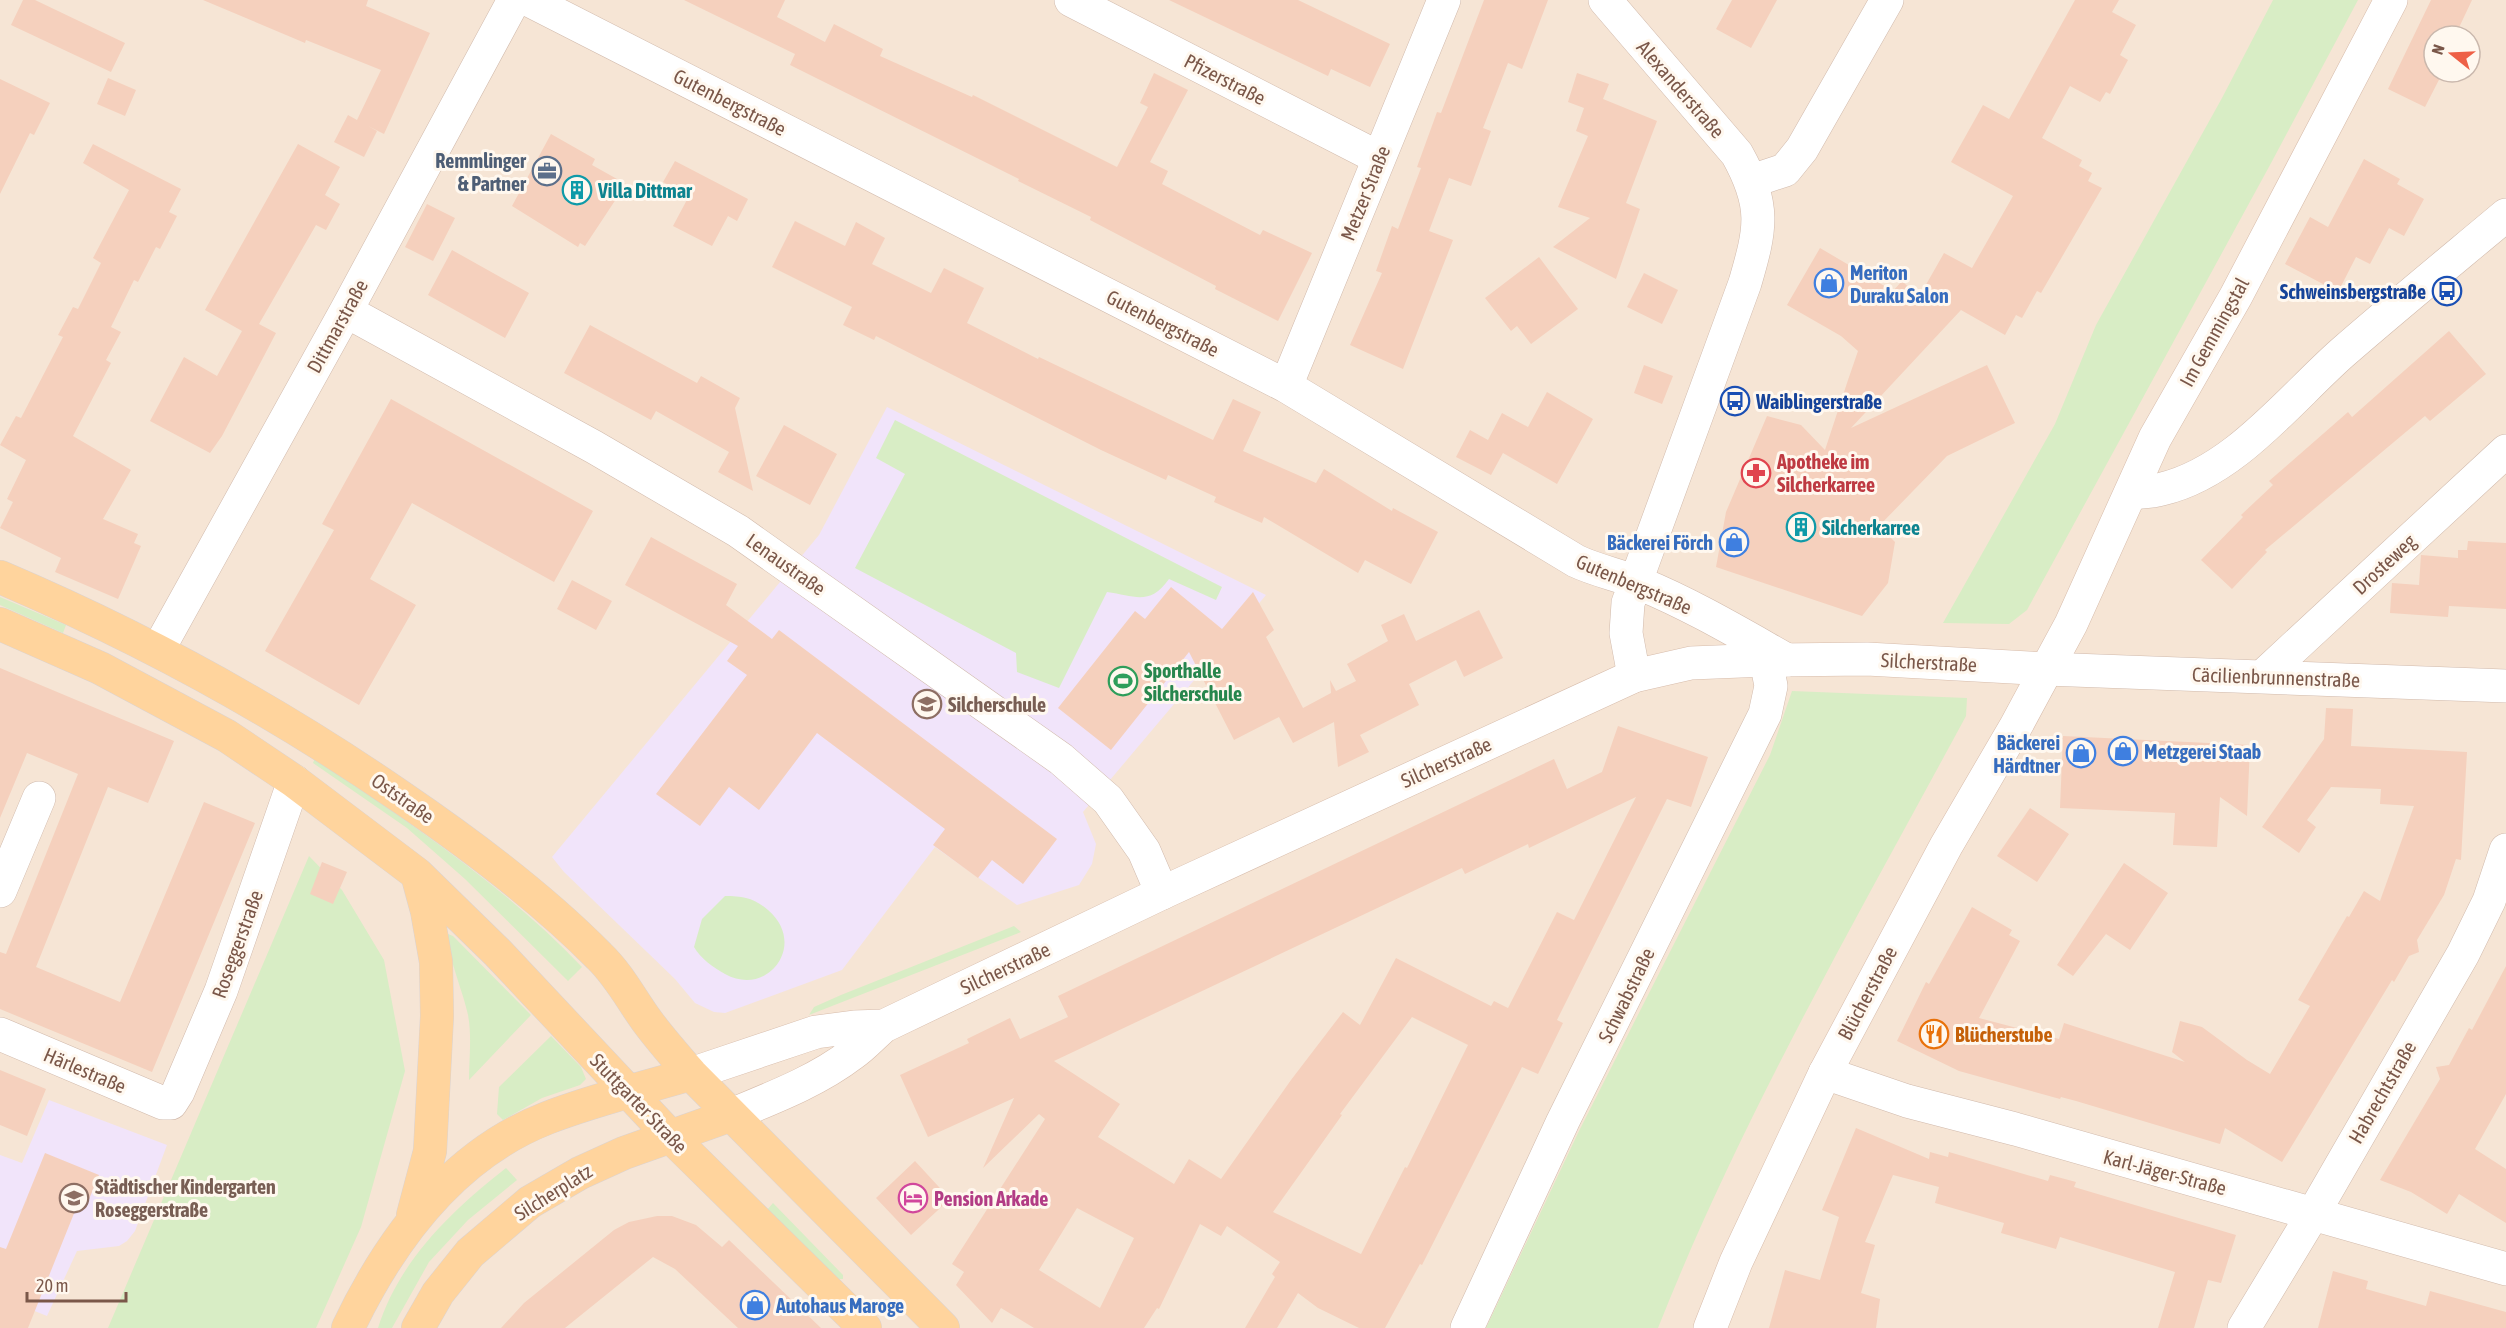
<svg xmlns="http://www.w3.org/2000/svg" width="2506" height="1328" font-family="'Asap Condensed',sans-serif">
	<rect width="100%" height="100%" fill="#fef4e8"/>
	<path fill="#f6e5d5" fill-rule="evenodd" d="M0,0H2506V1328H0ZM2434,36H2470V72H2434Z"/>
	<path fill="#f1e4fa" d="M887,407L1266,595L1083,812L1096,844L1092,864L1079,885L1017,905L935,847L842,970L725,1013L714,1012L695,1003L675,979L564,872L552,857L819,535Z
		M49,1100L167,1145L135,1231L127,1241L119,1246L77,1251L47,1316L0,1297V1155L22,1163Z"/>
	<path fill="#d8edc5" d="M2273,0H2358L2270,165L2027,610L2009,624L1943,623L2055,424L2096,325L2222,98Z
		M895,420L1222,587L1216,600L1169,579C1150,606 1135,596 1107,592L1059,688L1017,672L1016,653L855,568L905,474L876,458Z
		M0,597L66,625L63,633L0,605Z
		M1792,691L1967,698L1966,716C1858,916 1742,1116 1658,1328H1486L1579,1131L1770,755Z
		M315,758C408,822 504,885 582,967L568,981L465,879L407,828L313,763Z
		M309,856L342,890L384,960L405,1071L361,1227L316,1328H108Z
		M725,896C743,896 754,898 768,910C808,944 768,998 725,974C714,968 700,958 694,947L702,919Z
		M1014,926L1021,932L809,1015L814,1007L841,995Z
		M448,934L453,936L531,1015L469,1080C469,1059 472,1036 468,1015C464,994 446,952 448,934Z
		M551,1036L581,1067L586,1079L580,1085L542,1098L503,1120L497,1114L499,1087Z
		M506,1168L517,1180L468,1220L429,1262L392,1328H378C399,1261 451,1211 506,1168Z
		M773,1203L843,1275V1279H839L767,1210Z"/>
	<path fill="#f5d0bd" fill-rule="evenodd" d="M23,0H35L125,43L111,72L11,25Z
		M203,0H368L366,6L430,33L384,134L368,126L377,131L364,157L334,142L348,115L357,120L381,70L306,40L305,43Z
		M684,0H785L777,17L825,42L834,24L883,49L880,56L972,97L973,95L1117,167L1148,107L1140,103L1154,73L1188,90L1150,162L1168,171L1162,184L1260,235L1263,230L1312,253L1278,321L1215,289L1216,286L1090,220L1091,217L1018,181L1019,179L790,65L795,54Z
		M1169,0H1298L1390,44L1370,87L1331,69L1328,76Z
		M1484,0H1548L1522,69L1508,63L1483,128L1491,131L1471,186L1449,178L1429,231L1453,240L1403,369L1350,345L1382,273L1376,271L1392,226L1398,229L1421,168L1417,167L1437,112L1441,113Z
		M1732,0H1777L1751,48L1716,29Z
		M2075,0H2119L2112,12L2136,25L2120,55L2128,60L2110,94L2106,92L2100,102L2070,86L2042,138L2082,160L2079,166L2092,173L2088,181L2102,188L2041,293L2037,291L2022,318L2016,315L2005,335L1961,310L1851,428L1987,365L2015,423L1947,456L1879,526L1895,542L1888,583L1862,616L1716,567L1726,512L1767,416L1801,425L1825,450L1848,380L1858,351L1841,336L1787,305L1820,248L1893,291L1902,281L1919,297L1944,253L1972,268L2013,196L1951,162L1983,105L2009,119Z
		M2431,0H2472L2455,36H2434V72H2443L2425,107L2388,89Z
		M1577,73L1609,84L1603,99L1657,121L1626,203L1640,209L1616,279L1553,247L1590,218L1558,207L1588,136L1576,131L1584,108L1568,102Z
		M108,78L136,90L125,116L97,104Z
		M0,79L50,103L34,135L30,133L0,194Z
		M551,134L595,159L592,165L626,184L585,246L580,243L578,247L512,206Z
		M93,144L181,189L169,212L177,216L160,249L156,247L138,282L134,280L111,327L121,332L106,360L111,363L73,436L131,470L103,519L138,534L134,543L141,546L118,599L55,572L61,558L0,528L13,502L7,499L26,460L0,445L16,416L21,418L63,337L58,335L73,307L78,309L101,263L93,258L129,190L83,163Z
		M298,144L340,167L325,195L340,204L326,230L316,225L259,324L276,333L222,436L210,453L150,421L184,357L217,376L242,331L205,310Z
		M2364,159L2400,179L2397,184L2424,199L2404,236L2389,228L2370,264L2356,257L2338,292L2285,264L2310,217L2328,227Z
		M675,161L748,199L737,221L728,216L712,246L673,226L689,196L663,182Z
		M427,204L455,218L433,261L405,247Z
		M795,221L845,246L856,222L885,238L872,264L931,293L944,268L984,288L967,323L1038,359L1039,357L1213,440L1233,399L1261,412L1243,451L1316,483L1324,469L1392,511L1393,508L1438,532L1411,584L1365,560L1358,573L1264,517L1262,523L1214,502L1216,497L1168,475L1166,480L1101,450L876,336L874,340L843,325L852,307L772,267Z
		M452,250L529,293L505,338L428,295Z
		M1539,257L1578,309L1531,344L1517,326L1511,331L1485,298Z
		M1644,273L1678,290L1662,324L1627,307Z
		M590,325L697,383L701,376L740,398L735,408L753,491L718,472L729,452L656,411L651,420L564,373Z
		M2449,331L2486,374L2430,421L2425,416L2265,550L2267,552L2232,589L2201,560L2243,517L2241,515L2273,485L2269,481L2348,412L2352,417Z
		M1644,365L1673,376L1662,404L1634,393Z
		M1547,392L1593,419L1557,484L1503,453L1491,475L1456,457L1470,430L1488,440L1502,413L1528,427Z
		M391,399L593,511L554,582L412,503L370,579L416,605L359,705L265,651L334,530L322,524Z
		M784,425L837,454L810,505L756,476Z
		M651,537L737,584L726,605L772,639L779,630L1057,839L1023,884L992,860L978,878L933,845L945,829L817,733L759,810L729,787L700,826L656,794L747,675L727,661L738,646L625,585Z
		M2468,541L2506,543V609L2449,606L2448,617L2390,613L2392,583L2419,585L2421,555L2458,558V550H2467Z
		M572,580L612,601L596,630L557,609Z
		M1171,587L1222,629L1253,592L1274,630L1266,637L1303,708L1331,693L1330,680L1336,691L1356,681L1347,664L1388,641L1381,625L1404,614L1416,641L1479,610L1503,658L1464,677L1456,660L1409,684L1419,705L1360,735L1369,752L1338,767L1334,722L1293,743L1279,717L1234,740L1189,652L1111,750L1058,708L1135,611L1145,619Z
		M0,668L174,741L148,803L108,787L36,967L120,1002L204,802L255,823L152,1072L0,1009V952L6,954L78,774L27,753L0,818Z
		M2326,708L2353,709L2351,746L2467,752L2461,860L2456,859L2444,895L2417,940L2419,952L2409,956L2394,982L2392,980L2282,1162L2225,1128L2220,1144L2076,1101L2061,1097L2060,1099L1959,1071L1897,1041L1926,982L1929,984L1972,907L2012,930L2009,935L2020,941L1979,1018L2059,1039L2064,1023L2185,1062L2172,1052L2180,1021L2202,1027L2247,1060L2270,1074L2310,1006L2298,1000L2347,916L2349,917L2364,891L2380,901L2414,806L2380,804L2381,789L2331,787L2307,820L2316,827L2299,853L2262,827L2324,739Z
		M1618,726L1708,757L1691,807L1667,799L1557,1020L1563,1023L1538,1074L1522,1067L1422,1265L1420,1264L1385,1328H1359L1318,1308L1298,1293L1277,1328H1245L1275,1277L1272,1274L1280,1262L1227,1226L1221,1236L1200,1224L1159,1309L1157,1308L1144,1328H1034L1001,1308L992,1323L956,1285L964,1272L952,1264L1045,1119L1039,1114L983,1168L1014,1098L928,1137L900,1075L969,1043L967,1039L1010,1018L1020,1039L1068,1017L1058,996L1554,759L1567,789L1602,772ZM1636,797L1574,920L1557,912L1508,1008L1494,1001L1491,1006L1396,958L1360,1025L1343,1012L1291,1080L1221,1179L1189,1159L1174,1184L1098,1137L1120,1104L1054,1061L1462,868L1465,874L1528,844L1529,848ZM1412,1017L1468,1045L1407,1168L1405,1167L1361,1254L1273,1212L1342,1115L1340,1114ZM1077,1208L1134,1238L1100,1308L1039,1270Z
		M2063,736L2250,745L2247,816L2220,797L2217,847L2173,845L2175,813L2060,808Z
		M2030,808L2069,834L2037,882L1997,856Z
		M322,862L347,872L333,904L310,894Z
		M2124,863L2168,893L2130,950L2106,934L2073,976L2057,965Z
		M2506,966V1094L2475,1149L2506,1169V1223L2459,1194L2447,1214L2411,1192L2380,1180L2440,1079L2436,1067L2449,1065L2469,1028L2472,1030Z
		M0,1070L46,1089L27,1136L0,1125Z
		M1856,1128L1929,1159L1930,1152L1948,1157L1949,1152L2048,1181L2050,1175L2076,1182L2074,1187L2236,1235L2221,1283L2208,1280L2194,1328H2158L2175,1272L2060,1237L2056,1249L2001,1233L2004,1223L1935,1203L1939,1187L1893,1175L1865,1242L1875,1245L1861,1293L1880,1299L1876,1328H1769L1785,1270L1820,1280L1839,1217L1822,1210Z
		M45,1153L99,1175L85,1209L77,1206L28,1328H0V1247L6,1249Z
		M915,1161L950,1199L911,1235L876,1198Z
		M657,1216H672L696,1225L722,1247L729,1240L821,1328H738L675,1269L653,1257L565,1328H501L524,1303L614,1230L629,1222Z
		M2333,1271L2368,1281L2366,1289L2426,1306L2430,1291L2506,1312V1328H2318Z"/>
	<g fill="none" stroke-linecap="round" stroke-linejoin="round">
		<g stroke="#d1baac" stroke-width="34">
			<path id="street" d="M529,0L1286,386L1576,561C1597,571 1620,575 1641,584C1692,605 1739,633 1787,660
				M1071,0L1379,158
				M1605,0L1737,154C1766,206 1761,228 1745,283L1628,603L1626,633L1634,676
				M1752,181L1785,170L1802,149L1887,0
				M346,311L594,447L738,531L1061,759L1108,800L1144,851L1162,893
				M1286,386L1444,0
				M2131,493C2141,492 2152,492 2162,489C2234,472 2289,400 2342,353C2396,306 2451,261 2506,215
				M158,650L346,311L514,0
				M2046,669L2506,686
				M2263,676L2506,451
				M0,891L39,798
				M0,1034L163,1103H171L178,1092L221,991L294,781
				M1825,1073L1907,1101L2015,1129L2506,1269
				M1467,1328L1563,1121L1765,714L1771,686L1766,660
				M2244,1328L2313,1214L2463,954L2489,901L2506,850"/>
		</g>
		<g stroke="#d7bcab" stroke-width="34">
			<path id="secondary" d="M691,1074L816,1032L854,1027L884,1026
				M731,1115C772,1098 817,1081 852,1054C864,1046 873,1035 884,1026L1162,893L1634,676L1691,663L1766,660L1867,659L2046,669
				M1710,1328L1736,1262L1825,1073L1946,846L2016,726L2071,624L2155,438L2236,296L2391,0"/>
		</g>
		<g stroke="#dcd3d0" stroke-width="34">
			<path id="primary" d="M0,577C141,637 275,710 401,797C470,844 540,896 599,956C619,975 631,999 647,1021C661,1040 676,1057 691,1074L943,1328
				M0,624L100,668L227,736L294,781L417,874L498,953L671,1137L865,1328
				M413,1215L430,1151L437,1016L436,962L427,911L417,874
				M348,1328C390,1240 452,1155 547,1118C593,1100 643,1088 691,1074
				M418,1328L438,1293L470,1253L530,1202L580,1173L624,1153L731,1115"/>
		</g>
		<use href="#street" stroke="#fff" stroke-width="33"/>
		<use href="#secondary" stroke="#fff" stroke-width="33"/>
		<use href="#primary" stroke="#ffd49d" stroke-width="33"/>
	</g>
	<defs>
		<g id="office-ring" transform="scale(1.5)"><circle r="9.5" fill="#fff8ef" stroke="#5c6f8a" stroke-width="1.5"/><path d="M-6-3h4V-5.5h4V-3h4V5H-6ZM-1-4.5V-3h2v-1.5ZM-6 0V1H6V0Z" fill="#5c6f8a"/></g>
		<g id="building-ring" transform="scale(1.5)"><circle r="9.5" fill="#fff8ef" stroke="#0f9aa8" stroke-width="1.5"/><path d="M-4-6H4V6H1V3H-1V6H-4ZM-2.5-4.3h1.7v1.8h-1.7ZM.8-4.3h1.7v1.8H.8ZM-2.5-1h1.7V.8h-1.7ZM.8-1h1.7V.8H.8Z" fill="#0f9aa8"/></g>
		<g id="shop-ring" transform="scale(1.5)"><circle r="9.5" fill="#fff8ef" stroke="#3f7fe0" stroke-width="1.5"/><path d="M-5-2.5h2.3a2.7 3.5 0 0 1 5.4 0H5L5.5 6h-11ZM-1.5-2.5h3a1.5 2.3 0 0 0-3 0Z" fill="#3f7fe0"/></g>
		<g id="bus-ring" transform="scale(1.5)"><circle r="9.5" fill="#fff8ef" stroke="#1a4fb4" stroke-width="1.5"/><path d="M-5-6H5V4H4V6H2V4H-2V6H-4V4H-5ZM-3.5-4V0h7V-4ZM-3.5 1.2v1.5H-2V1.2ZM2 1.2v1.5H3.5V1.2Z" fill="#1a4fb4"/></g>
		<g id="pharmacy-ring" transform="scale(1.5)"><circle r="9.5" fill="#fff8ef" stroke="#e0444e" stroke-width="1.5"/><path d="M-2-6h4v4h4v4h-4v4h-4v-4h-4v-4h4Z" fill="#e0444e"/></g>
		<g id="stadium-ring" transform="scale(1.5)"><circle r="9.5" fill="#fff8ef" stroke="#2e9e5b" stroke-width="1.5"/><path d="M0-5a6.5 5 0 1 0 0 10a6.5 5 0 1 0 0-10ZM-3.5-1.8h7v3.6h-7Z" fill="#2e9e5b"/></g>
		<g id="school-ring" transform="scale(1.5)"><circle r="9.5" fill="#fff8ef" stroke="#8d6e63" stroke-width="1.5"/><path d="M0-5L7-2L0 1L-7-2ZM-4 1L0 2.5L4 1V4Q0 6-4 4Z" fill="#8d6e63"/></g>
		<g id="restaurant-ring" transform="scale(1.5)"><circle r="9.5" fill="#fff8ef" stroke="#e8710a" stroke-width="1.5"/><path d="M-5-6h1v4h1v-4h1v4h1v-4h1v5L-1.5 .5V6h-2V.5L-5-1ZM5-6V6H3V1.5H1.5Q1.5-4 5-6Z" fill="#e8710a"/></g>
		<g id="hotel-ring" transform="scale(1.5)"><circle r="9.5" fill="#fff8ef" stroke="#d1479c" stroke-width="1.5"/><path d="M-6-4.5h1.5V1H6V5H4.5V3h-9V5H-6ZM-4 0a1.8 1.8 0 1 1 3.6 0ZM.5 0V-2.5h3Q6-2.5 6 0Z" fill="#d1479c"/></g>
	</defs>
	<g fill-rule="evenodd">
		<use href="#office-ring" x="547" y="171"/>
		<use href="#building-ring" x="577" y="190"/>
		<use href="#shop-ring" x="1829" y="283"/>
		<use href="#bus-ring" x="2447" y="291"/>
		<use href="#bus-ring" x="1735" y="401"/>
		<use href="#pharmacy-ring" x="1756" y="473"/>
		<use href="#building-ring" x="1801" y="527"/>
		<use href="#shop-ring" x="1734" y="542"/>
		<use href="#stadium-ring" x="1123" y="681"/>
		<use href="#school-ring" x="927" y="704"/>
		<use href="#shop-ring" x="2123" y="751"/>
		<use href="#shop-ring" x="2081" y="753"/>
		<use href="#restaurant-ring" x="1934" y="1034"/>
		<use href="#school-ring" x="74" y="1198"/>
		<use href="#hotel-ring" x="913" y="1198"/>
		<use href="#shop-ring" x="755" y="1305"/>
	</g>
	<g text-anchor="middle" dominant-baseline="central" stroke-width="6" stroke-linejoin="round" paint-order="stroke">
		<g font-size="20" fill="#7a5749" stroke="#fff8ef">
			<text transform="translate(1225 79) rotate(27)">Pfizerstraße</text>
			<text transform="translate(1681 89) rotate(49)">Alexanderstraße</text>
			<text transform="translate(730 102) rotate(27)">Gutenbergstraße</text>
			<text transform="translate(1365 193) rotate(-68)">Metzer Straße</text>
			<text transform="translate(1163 323) rotate(27)">Gutenbergstraße</text>
			<text transform="translate(337 326) rotate(-61)">Dittmarstraße</text>
			<text transform="translate(2214 332) rotate(-61)">Im Gemmingstal</text>
			<text transform="translate(786 564) rotate(35)">Lenaustraße</text>
			<text transform="translate(2384 564) rotate(-43)">Drosteweg</text>
			<text transform="translate(1634 584) rotate(23)">Gutenbergstraße</text>
			<text transform="translate(1929 662) rotate(3)">Silcherstraße</text>
			<text transform="translate(2276 677) rotate(2)">Cäcilienbrunnenstraße</text>
			<text transform="translate(1446 762) rotate(-24)">Silcherstraße</text>
			<text transform="translate(403 798) rotate(35)">Oststraße</text>
			<text transform="translate(237 944) rotate(-70)">Roseggerstraße</text>
			<text transform="translate(1005 968) rotate(-25)">Silcherstraße</text>
			<text transform="translate(1867 993) rotate(-62)">Blücherstraße</text>
			<text transform="translate(1626 995) rotate(-64)">Schwabstraße</text>
			<text transform="translate(85 1070) rotate(23)">Härlestraße</text>
			<text transform="translate(2382 1092) rotate(-60)">Habrechtstraße</text>
			<text transform="translate(639 1103) rotate(46)">Stuttgarter Straße</text>
			<text transform="translate(2165 1172) rotate(15)">Karl-Jäger-Straße</text>
			<text transform="translate(553 1192) rotate(-32)">Silcherplatz</text>
		</g>
		<g font-size="20" font-weight="bold" fill="#4e5e75" stroke="#fff8ef" text-anchor="end">
			<text x="526" y="160">Remmlinger<tspan x="526" dy="23">&amp; Partner</tspan></text>
		</g>
		<g font-size="20" font-weight="bold" fill="#0d838f" stroke="#fff8ef" text-anchor="start">
			<text x="598" y="190">Villa Dittmar</text>
			<text x="1822" y="527">Silcherkarree</text>
		</g>
		<g font-size="20" font-weight="bold" fill="#366cbe" stroke="#fff8ef" text-anchor="start">
			<text x="1850" y="272">Meriton<tspan x="1850" dy="23">Duraku Salon</tspan></text>
			<text x="1713" y="542" text-anchor="end">Bäckerei Förch</text>
			<text x="2060" y="742" text-anchor="end">Bäckerei<tspan x="2060" dy="23">Härdtner</tspan></text>
			<text x="2144" y="751">Metzgerei Staab</text>
			<text x="776" y="1305">Autohaus Maroge</text>
		</g>
		<g font-size="20" font-weight="bold" fill="#164399" stroke="#fff8ef" text-anchor="end">
			<text x="2426" y="291">Schweinsbergstraße</text>
			<text x="1756" y="401" text-anchor="start">Waiblingerstraße</text>
		</g>
		<g font-size="20" font-weight="bold" fill="#be3a42" stroke="#fff8ef" text-anchor="start">
			<text x="1777" y="461">Apotheke im<tspan x="1777" dy="23">Silcherkarree</tspan></text>
		</g>
		<g font-size="20" font-weight="bold" fill="#27864d" stroke="#fff8ef" text-anchor="start">
			<text x="1144" y="670">Sporthalle<tspan x="1144" dy="23">Silcherschule</tspan></text>
		</g>
		<g font-size="20" font-weight="bold" fill="#785e54" stroke="#fff8ef" text-anchor="start">
			<text x="948" y="704">Silcherschule</text>
			<text x="95" y="1186">Städtischer Kindergarten<tspan x="95" dy="23">Roseggerstraße</tspan></text>
		</g>
		<g font-size="20" font-weight="bold" fill="#c56008" stroke="#fff8ef" text-anchor="start">
			<text x="1955" y="1034">Blücherstube</text>
		</g>
		<g font-size="20" font-weight="bold" fill="#b23c85" stroke="#fff8ef" text-anchor="start">
			<text x="934" y="1198">Pension Arkade</text>
		</g>
	</g>
	<g transform="translate(2452 54) rotate(288)"><circle r="28" fill="#fff8ef" stroke="#cab8ad" stroke-width="1.5"/>
	<path d="M0-4.5L10 22L0 15L-10 22Z" fill="#ee6046"/>
	<text y="-9" font-size="16" font-weight="bold" text-anchor="middle" fill="#7a5749">N</text>
	</g>
	<path d="M27 1292v9h99v-9" fill="none" stroke="#7a5749" stroke-width="3"/>
	<text x="36" y="1292" font-size="18" fill="#7a5749" stroke="#fff8ef" stroke-width="4.5" paint-order="stroke">20 m</text>
</svg>
